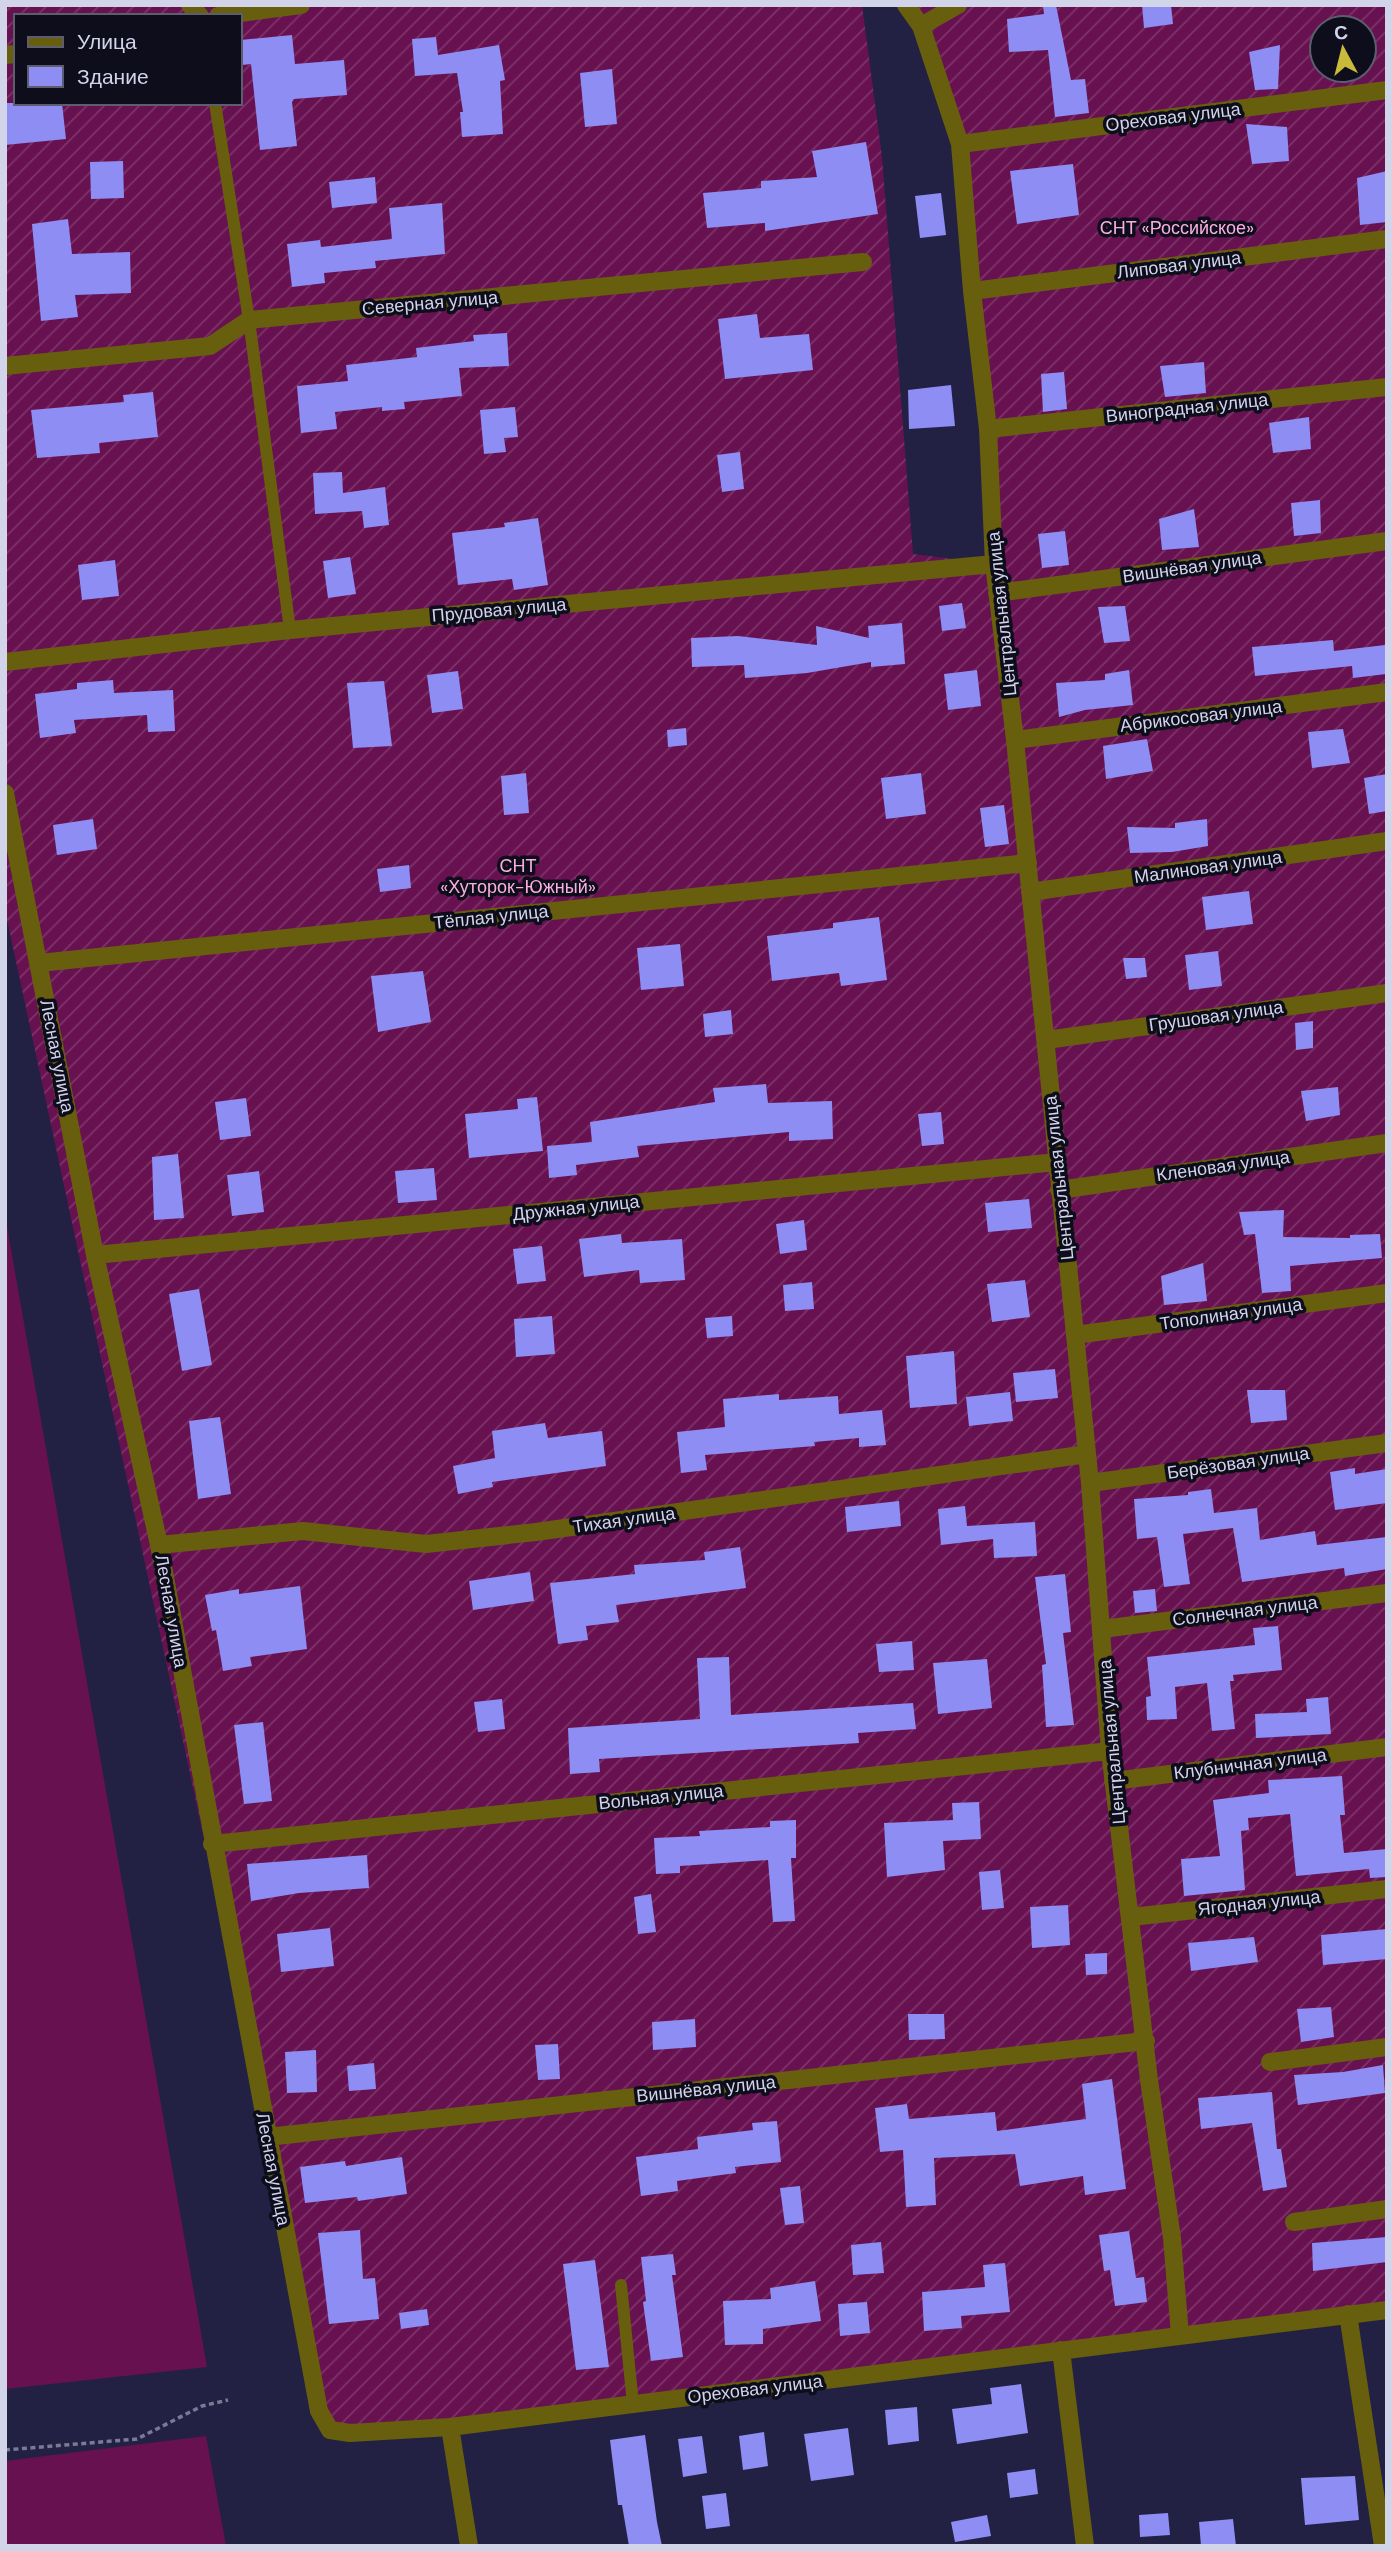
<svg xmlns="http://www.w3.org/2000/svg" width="1392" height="2551" font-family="'DM Sans',sans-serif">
	<defs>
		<pattern id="garden-furrows" width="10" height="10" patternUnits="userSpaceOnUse" patternTransform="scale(1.75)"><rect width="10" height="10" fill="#681150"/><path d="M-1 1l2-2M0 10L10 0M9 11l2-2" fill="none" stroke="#7d3369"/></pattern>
	</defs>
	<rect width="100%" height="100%" fill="#222143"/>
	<path fill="#681150" d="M5,1215L207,2367L5,2389Z
		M206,2436L226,2546H5V2461Z"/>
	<path fill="url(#garden-furrows)" fill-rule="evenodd" d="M5,5H862L882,157L913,554L994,564L960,144L921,26L900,5H1387V2310L450,2427H330L5,910ZM16,16H240V103H16ZM1322,28H1364V70H1322Z"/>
	<path fill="#8d8df4" d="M1056,5L1071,80L1085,79L1089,113L1055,117L1048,50L1009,52L1007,19L1044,14L1043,6Z
		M1142,5H1171L1173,24L1144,28Z
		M292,35L295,64L344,60L347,95L294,99L292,102L297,146L260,150L251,64L242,65L240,40Z
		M436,37L438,55L499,45L505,80L500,81L503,134L462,137L460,112H463L457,73L415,76L412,39Z
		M1280,45L1278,89L1255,90L1249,52Z
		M612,69L617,124L585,127L580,73Z
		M5,103H62L66,139L5,145Z
		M1246,124L1287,127L1289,161L1252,164Z
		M866,142L878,214L765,231V223L707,228L703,193L761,188V181L817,177L812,151Z
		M123,161L124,198L91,199L90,162Z
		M1073,164L1079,215L1017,224L1010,171Z
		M1387,171V222L1360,225L1357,178Z
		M375,177L377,203L332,208L329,182Z
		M941,193L946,235L920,238L915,196Z
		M442,203L445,254L375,261L376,268L324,273L325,283L292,287L287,244L320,240L321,247L392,239L389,208Z
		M68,219L72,254L130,252L131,293L75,295L78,317L41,321L32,224Z
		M757,314L760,338L809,334L813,370L725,379L718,319Z
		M507,333L509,366L459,368L462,396L404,402L405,409L382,411V407L335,412L337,429L301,433L297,386L348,381L346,365L417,357L416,348L474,341L473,335Z
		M1204,362L1206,393L1165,397L1160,366Z
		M1064,372L1067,409L1043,412L1041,374Z
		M951,385L955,426L909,429L908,390Z
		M153,392L158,437L99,443L100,453L37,458L31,410L124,402L123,395Z
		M515,407L518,437L504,438L506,452L484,454L480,410Z
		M1309,417L1311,449L1273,453L1269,423Z
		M740,452L744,489L722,492L717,455Z
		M342,472L343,493L385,487L389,525L364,528L362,511L315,514L313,473Z
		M1320,500L1321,533L1294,536L1291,503Z
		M1194,509L1199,547L1162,550L1159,519Z
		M538,518L548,585L514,590L512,579L458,585L452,533L505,527L504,523Z
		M1065,531L1069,565L1042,568L1038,534Z
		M350,557L356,594L328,598L323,561Z
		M115,560L119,596L82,600L78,565Z
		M962,603L966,628L942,631L939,606Z
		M1125,606L1130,641L1104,643L1098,607Z
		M902,623L905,664L871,667V662L807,673L745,678L744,665L692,667L691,638L738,636L817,645L816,626L869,638L868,626Z
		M1333,640L1334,651L1385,645L1386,674L1353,678L1352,666L1255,676L1252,647Z
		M977,670L981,706L948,710L944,674Z
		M1129,670L1133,705L1085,710L1059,717L1056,683L1105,680V674Z
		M458,671L463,709L432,713L427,675Z
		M113,680L114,693L173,690L175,731L148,732L147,715L74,720L76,733L40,738L35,694L77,689V683Z
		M384,681L392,746L353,748L347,683Z
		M686,728L687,745L668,747L667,730Z
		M1343,729L1350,763L1312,768L1308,732Z
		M1147,739L1153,771L1106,779L1103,746Z
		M526,773L529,813L504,815L501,776Z
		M921,773L926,814L886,819L881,778Z
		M1387,774V811L1369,814L1364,778Z
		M1004,805L1009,844L985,847L980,808Z
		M93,819L97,849L57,855L53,825Z
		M1207,819L1208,846L1172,852L1130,853L1127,827L1175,828V823Z
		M409,865L411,888L380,892L377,869Z
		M1249,891L1253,924L1206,930L1202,897Z
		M879,917L887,980L841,986L839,973L772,981L767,936L833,928V923Z
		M680,944L684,986L641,990L637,948Z
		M1218,951L1222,986L1189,990L1185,955Z
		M1123,958H1145L1147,977L1126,979Z
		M423,971L431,1022L378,1032L371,976Z
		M731,1010L733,1034L705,1037L703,1014Z
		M1313,1021V1048L1296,1050L1295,1023Z
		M766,1084L768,1103L832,1101L833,1139L789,1141V1132L637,1146L639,1157L576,1165L577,1175L549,1178L547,1146L592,1142L590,1122L715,1102L713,1088Z
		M1338,1087L1340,1115L1306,1121L1301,1091Z
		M537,1097L543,1151L469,1158L465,1114L518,1109L517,1099Z
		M246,1098L251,1136L220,1140L215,1102Z
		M941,1112L944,1144L922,1146L918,1114Z
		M178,1154L184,1218L154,1220L152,1157Z
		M434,1168L437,1200L398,1203L395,1171Z
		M259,1171L264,1212L232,1216L227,1175Z
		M1029,1199L1032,1228L988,1232L985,1203Z
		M1284,1210L1283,1237L1350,1238V1235L1380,1234L1382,1258L1290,1266L1291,1291L1262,1293L1255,1234L1244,1235L1239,1212Z
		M804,1220L807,1250L780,1254L776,1224Z
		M621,1234L622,1243L682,1239L685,1280L640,1283L639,1270L584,1277L579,1239Z
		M542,1246L546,1281L517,1284L513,1249Z
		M1203,1263L1207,1301L1164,1305L1161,1276Z
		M1025,1280L1030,1317L992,1322L987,1284Z
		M812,1282L814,1309L785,1311L783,1285Z
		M199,1289L212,1365L182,1371L169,1294Z
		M552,1316L555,1354L516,1357L514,1319Z
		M732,1316L733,1336L707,1338L705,1318Z
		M954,1351L957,1404L910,1408L906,1356Z
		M1055,1369L1058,1398L1016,1402L1013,1373Z
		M1247,1390H1285L1287,1420L1251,1423Z
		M1010,1392L1013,1421L969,1426L966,1397Z
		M779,1394V1400L838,1396L839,1414L882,1410L886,1445L859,1447V1438L814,1442L815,1446L705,1455L707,1470L681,1473L677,1432L725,1427L723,1399Z
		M220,1417L231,1494L198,1499L189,1421Z
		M545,1423L548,1438L602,1431L606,1466L492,1482L493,1487L458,1494L453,1466L495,1458L492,1431Z
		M1355,1468V1474L1387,1469V1503L1335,1510L1330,1472Z
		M1211,1489L1214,1513L1257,1508L1260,1540L1315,1531L1317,1545L1387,1537V1569L1345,1576L1344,1568L1242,1582L1233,1528L1183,1534L1190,1584L1164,1587L1157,1537L1137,1539L1134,1499L1188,1495V1492Z
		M899,1501L901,1526L847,1532L845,1507Z
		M965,1506L967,1526L1035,1522L1037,1556L994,1558L993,1539L941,1545L938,1509Z
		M740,1547L746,1588L616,1605L619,1622L586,1626L588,1640L558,1644L550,1583L635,1574L634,1565L705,1560L704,1552Z
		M530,1572L534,1601L473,1610L469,1581Z
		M1065,1574L1071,1632L1063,1633L1074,1725L1046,1727L1042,1665L1046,1664L1035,1577Z
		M300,1586L307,1649L250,1657L252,1666L223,1671L216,1630L212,1631L205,1595L239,1589V1594Z
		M1155,1589L1157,1611L1135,1613L1133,1591Z
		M1278,1626L1282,1670L1233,1675L1234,1681H1230L1235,1729L1212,1731L1207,1683L1175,1687L1177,1719L1147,1720L1146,1697L1151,1696L1147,1657L1255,1645L1253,1628Z
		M912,1641L914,1670L879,1672L876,1644Z
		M729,1657L731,1715L913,1703L916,1729L858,1733L859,1743L599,1759L600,1772L570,1774L568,1728L700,1719L697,1658Z
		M987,1659L992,1708L938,1714L933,1663Z
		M1328,1697L1331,1734L1256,1738L1255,1714L1307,1712L1306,1699Z
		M502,1699L505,1729L478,1732L474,1702Z
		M263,1722L272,1801L244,1804L234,1725Z
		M1342,1776L1345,1815H1340L1344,1853L1387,1849V1877L1370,1878L1369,1869L1296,1876L1290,1814L1248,1818L1249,1830L1241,1831L1245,1890L1184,1896L1181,1859L1220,1856L1213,1800L1269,1793L1268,1780Z
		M979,1802L981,1839L943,1841L945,1870L887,1877L884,1823L953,1820L952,1803Z
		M796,1820V1858H791L795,1921L773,1922L768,1860L680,1866V1873L656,1874L654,1838L700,1836L699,1831L770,1827V1821Z
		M367,1855L369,1888L299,1893L251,1901L247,1864Z
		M1000,1870L1004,1908L982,1910L979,1872Z
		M651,1894L656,1932L638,1934L634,1897Z
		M1068,1905L1070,1945L1032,1948L1030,1907Z
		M330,1928L334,1966L281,1972L277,1934Z
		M1387,1929V1959L1323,1965L1321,1935Z
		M1254,1937L1258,1962L1191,1971L1188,1943Z
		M1107,1953V1974L1086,1975L1085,1954Z
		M1331,2007L1334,2037L1301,2042L1297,2009Z
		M908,2014H944L945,2039L909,2040Z
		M695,2019L696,2047L653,2050L652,2022Z
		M558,2044L560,2079L538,2080L535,2045Z
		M316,2050L317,2092L287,2093L285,2052Z
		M374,2063L376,2089L349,2091L347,2066Z
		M1383,2065L1385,2093L1298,2105L1294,2075L1343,2072Z
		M1112,2079L1126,2189L1085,2195L1083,2176L1020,2186L1015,2154L934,2158L936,2205L906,2207L903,2150L880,2152L875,2108L907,2104L909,2119L995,2112L997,2131L1086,2119L1082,2084Z
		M1272,2092L1277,2149H1281L1287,2187L1263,2191L1252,2123L1201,2129L1198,2098Z
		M777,2121L781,2162L735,2167L736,2173L677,2181L678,2191L641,2196L636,2157L698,2149L697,2137L753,2130L752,2123Z
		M402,2157L407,2194L358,2201L357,2197L305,2203L300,2167L345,2161L346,2166Z
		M800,2186L804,2223L785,2225L780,2188Z
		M360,2230L363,2279L375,2278L379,2319L329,2324L318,2233Z
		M1129,2231L1136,2278L1144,2277L1147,2302L1115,2306L1110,2270L1104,2271L1099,2235Z
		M1387,2237V2262L1313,2271L1312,2243Z
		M881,2242L884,2273L853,2275L851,2245Z
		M673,2254L676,2275H672L683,2357L651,2361L643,2302L646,2301L641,2257Z
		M595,2260L609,2367L576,2370L563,2264Z
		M1005,2263L1010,2312L961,2316L962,2328L924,2331L922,2292L985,2287L983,2265Z
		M815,2281L821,2321L763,2329V2344L725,2345L723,2301L771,2299L770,2288Z
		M867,2302L870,2333L840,2336L838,2304Z
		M427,2309L429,2325L401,2329L399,2313Z
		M1021,2384L1028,2433L957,2444L952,2409L992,2404L990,2388Z
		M917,2407L919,2441L888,2445L885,2410Z
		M848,2428L854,2475L811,2481L804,2434Z
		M764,2432L768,2466L743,2470L739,2436Z
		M645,2435L657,2522L662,2546H629L622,2505H618L610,2440Z
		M702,2436L707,2473L683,2477L678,2439Z
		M1035,2469L1038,2494L1010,2498L1007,2473Z
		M1355,2476L1359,2520L1305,2525L1301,2478Z
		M726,2493L730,2526L706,2529L702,2496Z
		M1168,2513L1170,2535L1140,2537L1139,2515Z
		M987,2515L991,2536L955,2542L951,2522Z
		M1233,2519L1236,2546H1201L1199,2522Z"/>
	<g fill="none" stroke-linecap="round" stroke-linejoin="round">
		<path stroke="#7a7a96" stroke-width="3.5" stroke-dasharray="5 3.5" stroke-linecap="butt" d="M5,2450L137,2439L202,2406L228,2400"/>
		<path stroke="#675e0e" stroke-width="12" d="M215,103L249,320L290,630
			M621,2285L633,2404"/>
		<path stroke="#675e0e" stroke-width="18" d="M190,5L200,16
			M906,5L921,26L960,144L972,291L988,429L994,564L1015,740L1090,1483L1110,1751L1149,2080L1172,2238L1180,2335
			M218,16L301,5
			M921,26L958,5
			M5,55L16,54
			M960,144L1387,90
			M972,291L1387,239
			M5,366L210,346L249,320L863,262
			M988,429L1387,387
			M997,593L1387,541
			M5,662L290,630L994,564
			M1015,740L1387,692
			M5,793L95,1255L159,1545L319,2411L330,2430L350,2433L450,2427L1387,2310
			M1030,892L1387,841
			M39,963L1028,863
			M1046,1040L1387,993
			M1059,1190L1387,1143
			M95,1255L1057,1162
			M1075,1335L1387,1293
			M1090,1483L1387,1443
			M159,1545L303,1531L426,1544L536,1532L1087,1454
			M1102,1629L1387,1593
			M1113,1781L1387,1747
			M212,1844L1110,1751
			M1131,1917L1387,1889
			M1270,2062L1387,2047
			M267,2137L1146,2041
			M1294,2222L1387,2209
			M1348,2314L1383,2546
			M1061,2350L1085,2546
			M450,2427L469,2546"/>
	</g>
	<g text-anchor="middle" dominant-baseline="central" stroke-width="7" stroke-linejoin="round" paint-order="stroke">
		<g font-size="18" fill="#d2d4ea" stroke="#0d0d1c">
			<text transform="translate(1173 117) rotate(-7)">Ореховая улица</text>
			<text transform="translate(1179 265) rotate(-7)">Липовая улица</text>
			<text transform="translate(430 303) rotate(-5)">Северная улица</text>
			<text transform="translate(1187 408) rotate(-6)">Виноградная улица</text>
			<text transform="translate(1192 567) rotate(-8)">Вишнёвая улица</text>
			<text transform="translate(499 610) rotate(-5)">Прудовая улица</text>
			<text transform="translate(1002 614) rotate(-96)">Центральная улица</text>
			<text transform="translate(1201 716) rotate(-7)">Абрикосовая улица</text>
			<text transform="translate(1208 867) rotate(-8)">Малиновая улица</text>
			<text transform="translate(491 917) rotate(-6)">Тёплая улица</text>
			<text transform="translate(1216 1016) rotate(-8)">Грушовая улица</text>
			<text transform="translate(57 1056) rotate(79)">Лесная улица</text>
			<text transform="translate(1223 1166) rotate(-8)">Кленовая улица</text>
			<text transform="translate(1059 1178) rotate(-96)">Центральная улица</text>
			<text transform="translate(576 1208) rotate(-6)">Дружная улица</text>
			<text transform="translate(1231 1314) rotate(-8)">Тополиная улица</text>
			<text transform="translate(1238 1463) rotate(-8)">Берёзовая улица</text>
			<text transform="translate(624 1520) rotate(-8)">Тихая улица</text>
			<text transform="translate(171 1611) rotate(80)">Лесная улица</text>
			<text transform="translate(1245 1611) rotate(-7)">Солнечная улица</text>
			<text transform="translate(1112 1742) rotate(-95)">Центральная улица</text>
			<text transform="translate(1250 1764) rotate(-7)">Клубничная улица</text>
			<text transform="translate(661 1797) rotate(-6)">Вольная улица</text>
			<text transform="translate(1259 1903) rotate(-6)">Ягодная улица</text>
			<text transform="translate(706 2089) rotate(-6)">Вишнёвая улица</text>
			<text transform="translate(273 2169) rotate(79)">Лесная улица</text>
			<text transform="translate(755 2389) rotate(-7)">Ореховая улица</text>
		</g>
		<g font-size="18" fill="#fcafdf" stroke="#0d0d1c">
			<text x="1177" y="228">СНТ «Российское»</text>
			<text x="518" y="866">СНТ<tspan x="518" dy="21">«Хуторок-Южный»</tspan></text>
		</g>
	</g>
	<rect width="1392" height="2551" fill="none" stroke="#d2d4ea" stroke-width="14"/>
	<rect x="14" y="14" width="228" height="91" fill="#0d0d1c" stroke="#5c5d6e" stroke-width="2"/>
	<rect x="28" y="37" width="35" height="10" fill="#675e0e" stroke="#5c5d6e" stroke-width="2"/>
	<text x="77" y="49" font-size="21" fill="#d2d4ea">Улица</text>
	<rect x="28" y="66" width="35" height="21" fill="#8d8df4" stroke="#5c5d6e" stroke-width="2"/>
	<text x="77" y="84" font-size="21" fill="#d2d4ea">Здание</text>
	<g transform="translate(1343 49) rotate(353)"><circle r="33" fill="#0d0d1c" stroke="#5c5d6e" stroke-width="2"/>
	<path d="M0-5L12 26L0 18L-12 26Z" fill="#caba3a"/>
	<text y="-10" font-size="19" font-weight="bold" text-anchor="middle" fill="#d2d4ea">С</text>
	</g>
</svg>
